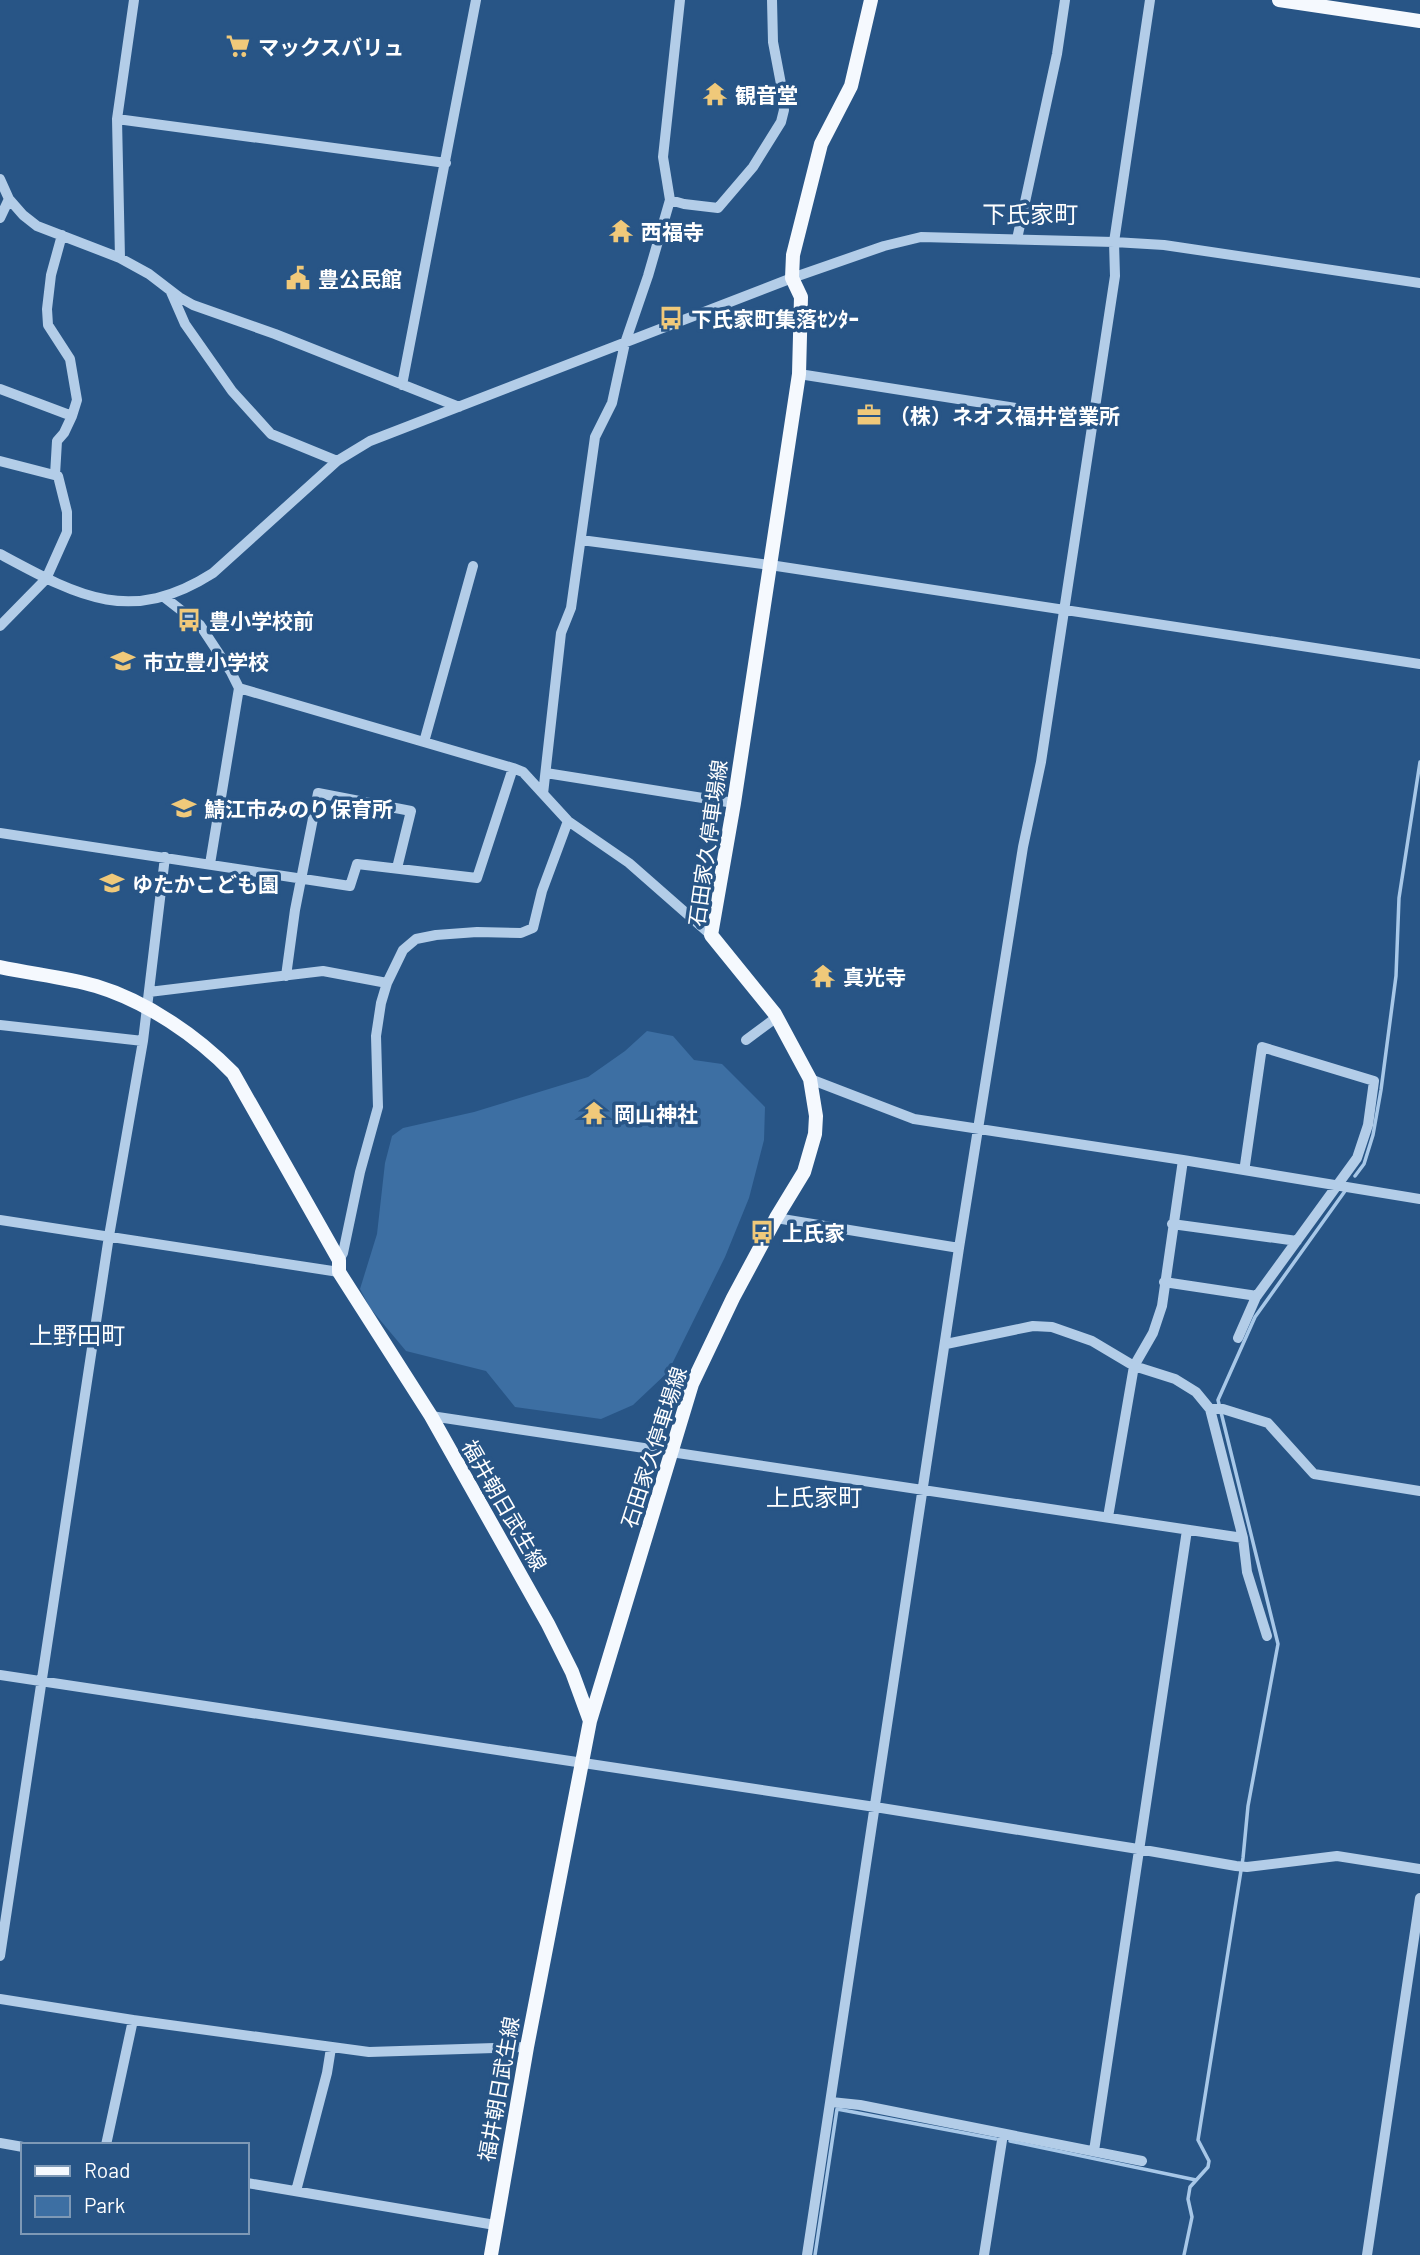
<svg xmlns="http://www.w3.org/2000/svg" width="1420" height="2255" font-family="Barlow,'Noto Sans JP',sans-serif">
	<rect width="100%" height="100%" fill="#285586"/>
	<path fill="#3d6fa3" d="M647,1031L673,1036L694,1060L722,1064L765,1107L764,1140L749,1198L725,1257L668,1372L633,1405L601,1419L515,1407L486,1371L406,1351L370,1308L360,1289L377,1234L385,1163L392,1136L403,1128L474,1112L588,1077L625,1051Z"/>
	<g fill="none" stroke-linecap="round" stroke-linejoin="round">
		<path stroke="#a8c8e8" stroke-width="3.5" d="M1355,1176L1364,1164L1373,1135L1381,1090L1396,976L1399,898L1420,762
			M1010,2141L1196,2180
			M815,2255L837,2109L996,2139
			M1184,2255L1192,2217L1188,2199L1190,2187L1208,2167L1209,2161L1198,2140L1243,1858L1248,1806L1278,1644L1218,1400L1255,1317L1345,1191"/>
		<path stroke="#b3cde8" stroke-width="10" d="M117,119L446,163
			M0,179L9,199L23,215L37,226L120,258L149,274L179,297L193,305L275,334L459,407
			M670,200L684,204L718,208L753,167L781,122L784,110L781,84L773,42L772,0
			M0,218L9,199
			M1017,239L1057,54L1065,0
			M120,258L117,119L134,0
			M171,292L185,324L232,391L271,434L337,461
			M799,374L1092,420
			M402,385L476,0
			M0,389L72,416L77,400L70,359L48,325L47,309L51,275L62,235
			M0,461L58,476L67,512V532L46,579L0,626
			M55,475L57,441L64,433L72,416
			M581,540L770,565L1420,664
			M0,554C78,596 130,626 213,573L337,461L370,441L792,278L884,246L921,237L1114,242L1164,245L1420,283
			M164,597L200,625L231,672L239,688L210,864
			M239,688L513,768L523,772L568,821L629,863L711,935
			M424,742L473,566
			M546,773L734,803
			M543,794L561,633L571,608L595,437L612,403L625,343L648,276L670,200L663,157L680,0
			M0,833L350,886L357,864L477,878L513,768
			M286,976L295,910L318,793L411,811L397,868
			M149,992L323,971L387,983
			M0,1025L143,1041
			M746,1040L777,1017
			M810,1079L914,1119L1183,1160L1420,1199
			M776,1218L959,1248
			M0,1220L339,1272
			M1172,1224L1297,1241
			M339,1260L343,1253L360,1172L378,1107L376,1036L381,1003L387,983L403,950L416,939L436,935L477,932L521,933L533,928L542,891L568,821
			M1164,1282L1257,1296
			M1238,1338L1256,1297L1357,1158L1368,1125L1374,1081L1262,1047L1245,1165
			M946,1344L1033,1326L1052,1327L1092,1341L1134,1366L1175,1379L1196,1392L1210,1409L1243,1538L1247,1572L1267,1636
			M1210,1409H1223L1268,1423L1314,1474L1420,1491
			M431,1416L1243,1538
			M1108,1517L1134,1366L1153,1333L1162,1306L1183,1160
			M0,1675L875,1807L1138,1849L1236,1866L1247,1867L1337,1856L1420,1869
			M0,1956L109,1236L143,1041L165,857
			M0,1999L133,2020L369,2052L527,2047
			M831,2102L860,2105L1142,2161
			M0,2143L23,2147
			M106,2145L133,2020
			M1094,2151L1187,1530
			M247,2183L495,2225
			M296,2191L327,2073L331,2048
			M807,2255L959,1248L1023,847L1041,762L1115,276L1114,242L1150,0
			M984,2255L1003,2134
			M1367,2255L1420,1898"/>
		<path stroke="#f5f9fe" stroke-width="14" d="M1279,0L1420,21
			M0,967C32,974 65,977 96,986C146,1001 197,1036 233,1073L339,1260V1272L431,1416L548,1624L572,1672L590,1721
			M491,2255L527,2047L590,1721L692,1384L733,1298L776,1218L804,1172L815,1134L816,1116L810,1079L775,1014L711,935L734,803L799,374L801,297L792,278L793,255L821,144L851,86L871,0"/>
	</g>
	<defs>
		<g id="supermarket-bare" transform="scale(1.89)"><path d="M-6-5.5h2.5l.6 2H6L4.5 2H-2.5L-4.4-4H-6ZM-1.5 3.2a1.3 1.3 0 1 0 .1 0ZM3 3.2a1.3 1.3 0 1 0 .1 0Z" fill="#f0c97a" stroke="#285586" stroke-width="2.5" paint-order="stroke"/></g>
		<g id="temple-bare" transform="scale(1.89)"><path d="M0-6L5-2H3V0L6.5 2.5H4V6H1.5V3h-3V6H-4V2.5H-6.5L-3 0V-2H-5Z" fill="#f0c97a" stroke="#285586" stroke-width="2.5" paint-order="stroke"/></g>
		<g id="civic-bare" transform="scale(1.89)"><path d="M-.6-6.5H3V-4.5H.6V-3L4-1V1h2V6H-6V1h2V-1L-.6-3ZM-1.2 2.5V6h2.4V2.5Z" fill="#f0c97a" stroke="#285586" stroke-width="2.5" paint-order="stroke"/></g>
		<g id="bus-bare" transform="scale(1.89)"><path d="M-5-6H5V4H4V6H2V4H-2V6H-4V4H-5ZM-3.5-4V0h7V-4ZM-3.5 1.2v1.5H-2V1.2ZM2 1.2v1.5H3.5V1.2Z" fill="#f0c97a" stroke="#285586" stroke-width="2.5" paint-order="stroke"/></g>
		<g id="office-bare" transform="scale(1.89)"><path d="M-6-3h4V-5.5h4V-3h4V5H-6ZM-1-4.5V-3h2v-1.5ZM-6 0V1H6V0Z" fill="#f0c97a" stroke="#285586" stroke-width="2.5" paint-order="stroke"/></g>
		<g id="school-bare" transform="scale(1.89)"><path d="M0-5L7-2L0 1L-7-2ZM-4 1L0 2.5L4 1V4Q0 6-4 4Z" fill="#f0c97a" stroke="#285586" stroke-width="2.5" paint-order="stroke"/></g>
	</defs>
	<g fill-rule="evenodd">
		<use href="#supermarket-bare" x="238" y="46"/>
		<use href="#temple-bare" x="715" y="94"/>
		<use href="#temple-bare" x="621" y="231"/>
		<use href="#civic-bare" x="298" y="278"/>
		<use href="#bus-bare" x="671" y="318"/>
		<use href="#office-bare" x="869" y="415"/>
		<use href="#bus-bare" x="189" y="620"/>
		<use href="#school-bare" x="123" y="661"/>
		<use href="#school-bare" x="184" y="808"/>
		<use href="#school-bare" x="112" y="883"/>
		<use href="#temple-bare" x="823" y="976"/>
		<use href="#temple-bare" x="594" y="1113"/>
		<use href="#bus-bare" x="762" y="1232"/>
	</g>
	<g text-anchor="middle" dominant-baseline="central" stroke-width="7" stroke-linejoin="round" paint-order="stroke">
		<g font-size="21" font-weight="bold" fill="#fff" stroke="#285586" text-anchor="start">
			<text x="258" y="46">マックスバリュ</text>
			<text x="735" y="94">観音堂</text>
			<text x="641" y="231">西福寺</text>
			<text x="318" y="278">豊公民館</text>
			<text x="691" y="318">下氏家町集落ｾﾝﾀｰ</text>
			<text x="889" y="415">（株）ネオス福井営業所</text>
			<text x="209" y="620">豊小学校前</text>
			<text x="143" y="661">市立豊小学校</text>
			<text x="204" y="808">鯖江市みのり保育所</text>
			<text x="132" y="883">ゆたかこども園</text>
			<text x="843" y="976">真光寺</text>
			<text x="614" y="1113">岡山神社</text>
			<text x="782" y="1232">上氏家</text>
		</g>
		<g font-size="21" fill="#fff" stroke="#285586">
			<text transform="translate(707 843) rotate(-82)">石田家久停車場線</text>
			<text transform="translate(653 1447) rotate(-72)">石田家久停車場線</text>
			<text transform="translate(505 1505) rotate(60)">福井朝日武生線</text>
			<text transform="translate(498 2089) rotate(-80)">福井朝日武生線</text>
		</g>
		<g font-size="24" fill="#fff" stroke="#285586">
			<text x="1030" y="213">下氏家町</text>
			<text x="77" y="1334">上野田町</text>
			<text x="814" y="1496">上氏家町</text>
		</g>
	</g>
	<rect x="21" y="2143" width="228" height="91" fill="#285586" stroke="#7e99b6" stroke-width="2"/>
	<rect x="35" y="2166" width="35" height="10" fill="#f5f9fe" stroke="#7e99b6" stroke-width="2"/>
	<text x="84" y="2178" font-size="21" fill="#ffffff">Road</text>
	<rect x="35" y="2196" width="35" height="21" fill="#3d6fa3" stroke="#7e99b6" stroke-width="2"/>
	<text x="84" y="2213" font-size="21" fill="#ffffff">Park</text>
</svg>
